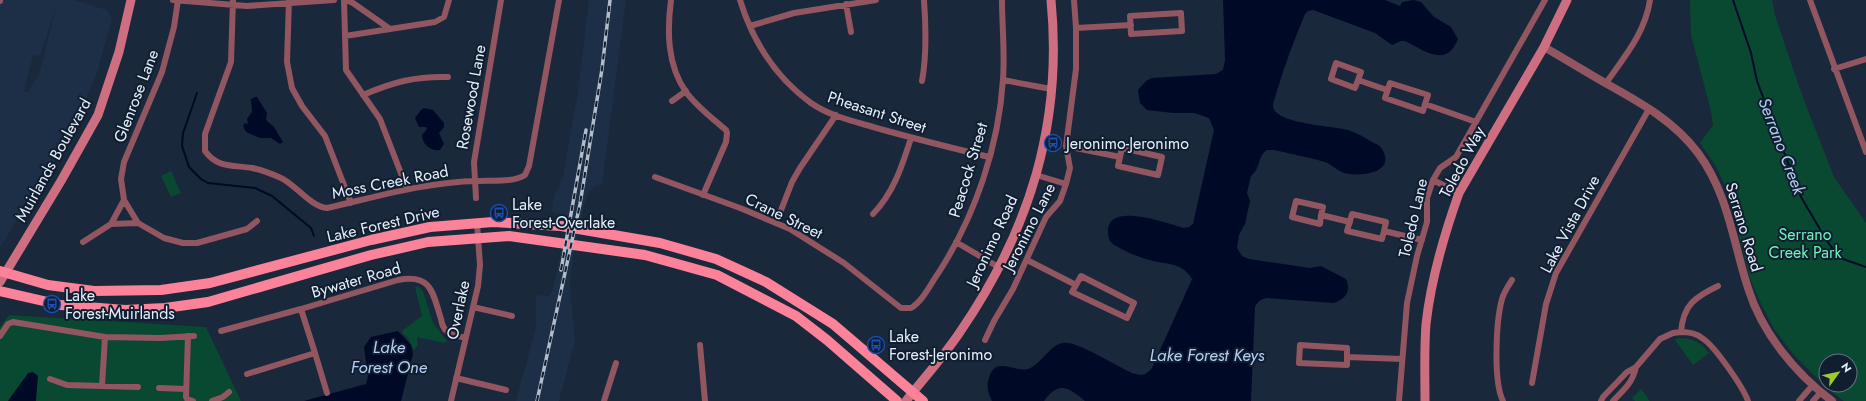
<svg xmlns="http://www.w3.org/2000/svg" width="1866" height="401" font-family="Jost,sans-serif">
	<rect width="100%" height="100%" fill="#19283a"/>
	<path fill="#1c2f47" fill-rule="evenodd" d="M0,0H74L107,10L112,19L96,76L81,112L63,145L0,248ZM56,6L40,72L28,92H24L33,55L40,56Z
		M589,0H626L602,185L595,186L588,193L584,206L571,269L570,287L575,341L559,401H516L536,327V295L548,296L552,292L569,216L552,212V208L554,196L563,177L578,91Z"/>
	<path fill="#094931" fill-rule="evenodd" d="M1690,0H1772L1775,15L1802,95L1834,177L1866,223V401H1844L1828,389L1794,355L1774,329L1761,304L1750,278L1728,193L1717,168L1700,143L1713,125L1711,111L1691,35ZM1826,361H1850V385H1826Z
		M171,171L181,193L171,197L161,176Z
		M415,287H419L423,291L433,323L447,341L444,343L417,337L418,345L414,350L408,338L402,333L403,330L422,316Z
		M9,315L206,327L241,401H0V327Z
		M1678,338C1692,338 1701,342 1709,353L1693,365L1675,340Z
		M1641,389L1650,401H1635L1632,398Z"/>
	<path fill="#000a27" d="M1223,0H1385L1400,6L1402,2L1414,0L1421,2L1434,17L1451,27L1458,39C1446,69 1424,50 1405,41H1401L1392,45L1375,33L1313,10L1308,11L1305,14C1294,40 1284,67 1276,94C1275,98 1273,102 1273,106C1274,124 1334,126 1348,130C1357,133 1364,137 1372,142C1376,144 1380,145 1382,149C1396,172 1364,176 1349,174C1339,173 1333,165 1325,162C1308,157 1291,154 1274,150H1267C1257,156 1261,169 1251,176L1247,193L1250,201L1245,224L1239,235L1237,248L1242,256L1249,259L1310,268L1321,266L1346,279C1352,292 1344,300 1333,303L1267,298C1261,299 1258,301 1255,307L1251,401H1085C1069,388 1059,380 1044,401H992C988,393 986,386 989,378C995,355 1015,373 1028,369C1043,364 1051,340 1068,343C1083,345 1117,366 1132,373C1142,376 1145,376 1152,368L1192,279C1182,261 1163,265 1146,259C1136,256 1122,250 1113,244C1110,242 1108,237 1108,233C1106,200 1168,224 1184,228L1189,227L1193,224L1214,130L1209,118L1194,113H1173L1147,110L1140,103L1138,90L1146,81L1152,78L1216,74L1223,70L1225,60Z
		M255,97H257L267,113L266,120L274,127L283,142L280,144L271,138H260L246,132L243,126L245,123L248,124L247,119L252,112L251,99Z
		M424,108L433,110L444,123V127L439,133L444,144L440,150C431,152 422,144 422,135L427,129L426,127H419L415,118L421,110Z
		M398,331L411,345L413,354L401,401H304L366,384L368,376L364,347L371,337Z
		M33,372L38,376L36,401H8L28,373Z"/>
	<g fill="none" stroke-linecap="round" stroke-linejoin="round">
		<path stroke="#000a27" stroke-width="2" d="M1733,0L1751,53L1757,81L1801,197L1827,241L1833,249L1843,259L1866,267
			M197,93L183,133L182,146L189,167L201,179L208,183L255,188L272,196L311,228L314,236"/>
		<path stroke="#915660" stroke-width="6" d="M173,0L247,6L334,0
			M233,0L231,62L205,134V151C217,168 233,165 252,168C262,170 272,174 281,178C296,185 311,207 327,208C376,197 426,182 477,181C492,180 512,183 525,175L529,166L559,0
			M289,0L287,62L292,88L302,106L325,136L351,203
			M344,0L346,70L380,119L407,189
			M346,0L353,3L390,29
			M671,0C667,31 667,65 686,92C697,107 712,118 726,130L727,133L726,142L703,195
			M740,0C753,42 775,77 811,103C831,117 857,122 880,129C916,139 952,148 989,157
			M1810,0L1866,152
			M0,1V0
			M846,4L851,32
			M1181,13L1182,31L1131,34L1130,16Z
			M750,26L794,13L876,0
			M1076,28L1131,25
			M345,36L435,22L444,17L449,0
			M1834,69L1866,59
			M1003,80L1051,89
			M1358,80L1355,88L1331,79L1336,63L1361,72L1358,80L1387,90
			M922,81C927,54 926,27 924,0
			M1606,83C1625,56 1645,33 1650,0
			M363,95C393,82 416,76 448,77
			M672,101L686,91
			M1425,104L1423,111L1385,98L1390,83L1428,95L1425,104L1476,122
			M1066,146L1120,157L1122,148L1162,157L1158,175L1118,166L1120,157
			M1036,175L1066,184
			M655,177L740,208L790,229L844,263L901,308H911C923,301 931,283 939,272C975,216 999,146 1003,79C1005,53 1002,26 1002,0
			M1433,180L1459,193
			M476,198L474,162L501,0
			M124,200L121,179L124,162L162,72L174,27L178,0
			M873,214C894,192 902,166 911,138
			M1321,215L1320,224L1292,217L1296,201L1323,207L1321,215L1350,222
			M138,223L111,224L124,200L138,223L164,238L183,243H197L247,229L257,221
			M776,223L792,182L800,168L836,115
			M1384,231L1382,239L1347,231L1352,214L1386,222L1384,231L1422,240
			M83,242L111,224
			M956,242L1000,268
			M1027,260L1076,285L1081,276L1134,303L1127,318L1072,292L1076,285
			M473,307L512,316
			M221,331L301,309L398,280C432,273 433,294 441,319C442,324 443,329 448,332C452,336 460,336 465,338
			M1681,332C1688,332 1696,333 1702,338C1714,345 1743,387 1748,401
			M0,336L8,324L13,322L105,337L160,338L194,336
			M188,336L186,397L187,399L193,401
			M985,340L994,321L1013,289L1046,217L1060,201L1066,184L1070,168L1066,146L1076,69V28L1074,0
			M700,345L705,401
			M315,353L327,393
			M1347,357V348L1300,345L1299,363L1347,365V357L1402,359
			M247,374L315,353L301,309
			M456,378L506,390
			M50,379L67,385L138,387
			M1532,383L1546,304L1556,273L1649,109
			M102,386L105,337
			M159,388L186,389
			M212,401L223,397L229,392
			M451,401L478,286L480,265L477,223
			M604,401L616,363
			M1399,401L1407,303L1417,256L1427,222V198L1433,180L1440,168L1456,157L1545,0
			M1503,401C1493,381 1496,321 1502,299C1504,292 1508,286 1512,280
			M1601,401L1603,397L1627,372L1636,367L1660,339L1673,333L1681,332C1683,305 1695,297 1718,286
			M1613,401C1624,390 1633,382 1636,367
			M1799,401L1812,386
			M1813,401L1821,392"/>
		<path stroke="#915660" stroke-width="8" d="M1544,47C1565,59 1586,72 1607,84C1641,103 1674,121 1698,153C1728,193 1733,242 1748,288C1762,333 1795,373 1832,401"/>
		<path stroke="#cd6f80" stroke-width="9" d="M0,282L61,181L98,115L119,52L131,0
			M906,401C924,378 944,356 960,332C1030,230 1063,123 1051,0
			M1425,401C1425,375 1424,350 1426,324C1431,279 1444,235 1459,193L1544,47L1567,0"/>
		<path stroke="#fb8299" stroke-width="10" d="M0,271L48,285L94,291L161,290L210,283L371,240L430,227L493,222L561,226L660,243L716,259L766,282L833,324L923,401
			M0,291L61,305L125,310L165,308L208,302L371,255L428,242L509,236L645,255L717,275L796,316L827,340L897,401"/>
		<g stroke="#b2bdcb" stroke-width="3.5">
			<path id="rail" d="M561,270L586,130
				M537,401L580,204L602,69L610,0"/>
		</g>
		<use href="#rail" stroke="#101e30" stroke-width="2" stroke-dasharray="6" stroke-linecap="butt"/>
	</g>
	<defs>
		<g id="bus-ring" transform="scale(0.9)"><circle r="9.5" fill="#101e30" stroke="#1a4fb4" stroke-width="1.5"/><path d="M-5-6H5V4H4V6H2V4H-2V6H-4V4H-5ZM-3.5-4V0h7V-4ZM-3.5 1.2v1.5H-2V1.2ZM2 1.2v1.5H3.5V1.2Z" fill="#1a4fb4"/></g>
	</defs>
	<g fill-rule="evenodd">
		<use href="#bus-ring" x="1053" y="143"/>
		<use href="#bus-ring" x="499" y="213"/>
		<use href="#bus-ring" x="52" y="304"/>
		<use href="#bus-ring" x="876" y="345"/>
	</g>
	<g text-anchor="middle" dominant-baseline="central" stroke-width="4" stroke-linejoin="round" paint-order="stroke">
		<g font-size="16" fill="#e5effc" stroke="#101e30">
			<text transform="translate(136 96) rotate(-69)">Glenrose Lane</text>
			<text transform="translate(471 97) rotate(-80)">Rosewood Lane</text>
			<text transform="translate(877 112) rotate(18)">Pheasant Street</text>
			<text transform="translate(53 160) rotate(-61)">Muirlands Boulevard</text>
			<text transform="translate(1462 162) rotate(-62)">Toledo Way</text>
			<text transform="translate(968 170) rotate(-73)">Peacock Street</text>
			<text transform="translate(390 182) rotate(-11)">Moss Creek Road</text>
			<text transform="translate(784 216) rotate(26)">Crane Street</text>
			<text transform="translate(1413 218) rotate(-77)">Toledo Lane</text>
			<text transform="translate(383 224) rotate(-13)">Lake Forest Drive</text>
			<text transform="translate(1570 224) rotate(-62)">Lake Vista Drive</text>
			<text transform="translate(1029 227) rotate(-63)">Jeronimo Lane</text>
			<text transform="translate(1744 227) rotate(73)">Serrano Road</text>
			<text transform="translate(992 241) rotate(-65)">Jeronimo Road</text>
			<text transform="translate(356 280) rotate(-16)">Bywater Road</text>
			<text transform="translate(458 310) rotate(-78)">Overlake</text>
		</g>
		<g font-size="16" fill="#e5effc" stroke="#101e30" text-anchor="start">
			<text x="1066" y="143">Jeronimo-Jeronimo</text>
			<text x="512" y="204">Lake<tspan x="512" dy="18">Forest-Overlake</tspan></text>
			<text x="65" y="295">Lake<tspan x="65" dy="18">Forest-Muirlands</tspan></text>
			<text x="889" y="336">Lake<tspan x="889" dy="18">Forest-Jeronimo</tspan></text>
		</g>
		<g font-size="16" fill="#70f4b8" stroke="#101e30">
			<text x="1805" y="234">Serrano<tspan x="1805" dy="18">Creek Park</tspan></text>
		</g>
		<g font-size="17" font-style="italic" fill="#b3cff2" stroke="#101e30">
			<text transform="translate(1782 146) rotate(69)">Serrano Creek</text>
			<text x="389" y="347">Lake<tspan x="389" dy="20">Forest One</tspan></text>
			<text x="1207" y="355">Lake Forest Keys</text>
		</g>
	</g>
	<g transform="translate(1838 373) rotate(57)"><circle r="19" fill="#101e30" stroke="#657282"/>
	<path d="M0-3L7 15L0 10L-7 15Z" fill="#a0c92c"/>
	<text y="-6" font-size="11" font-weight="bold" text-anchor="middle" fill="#e5effc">N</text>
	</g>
</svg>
